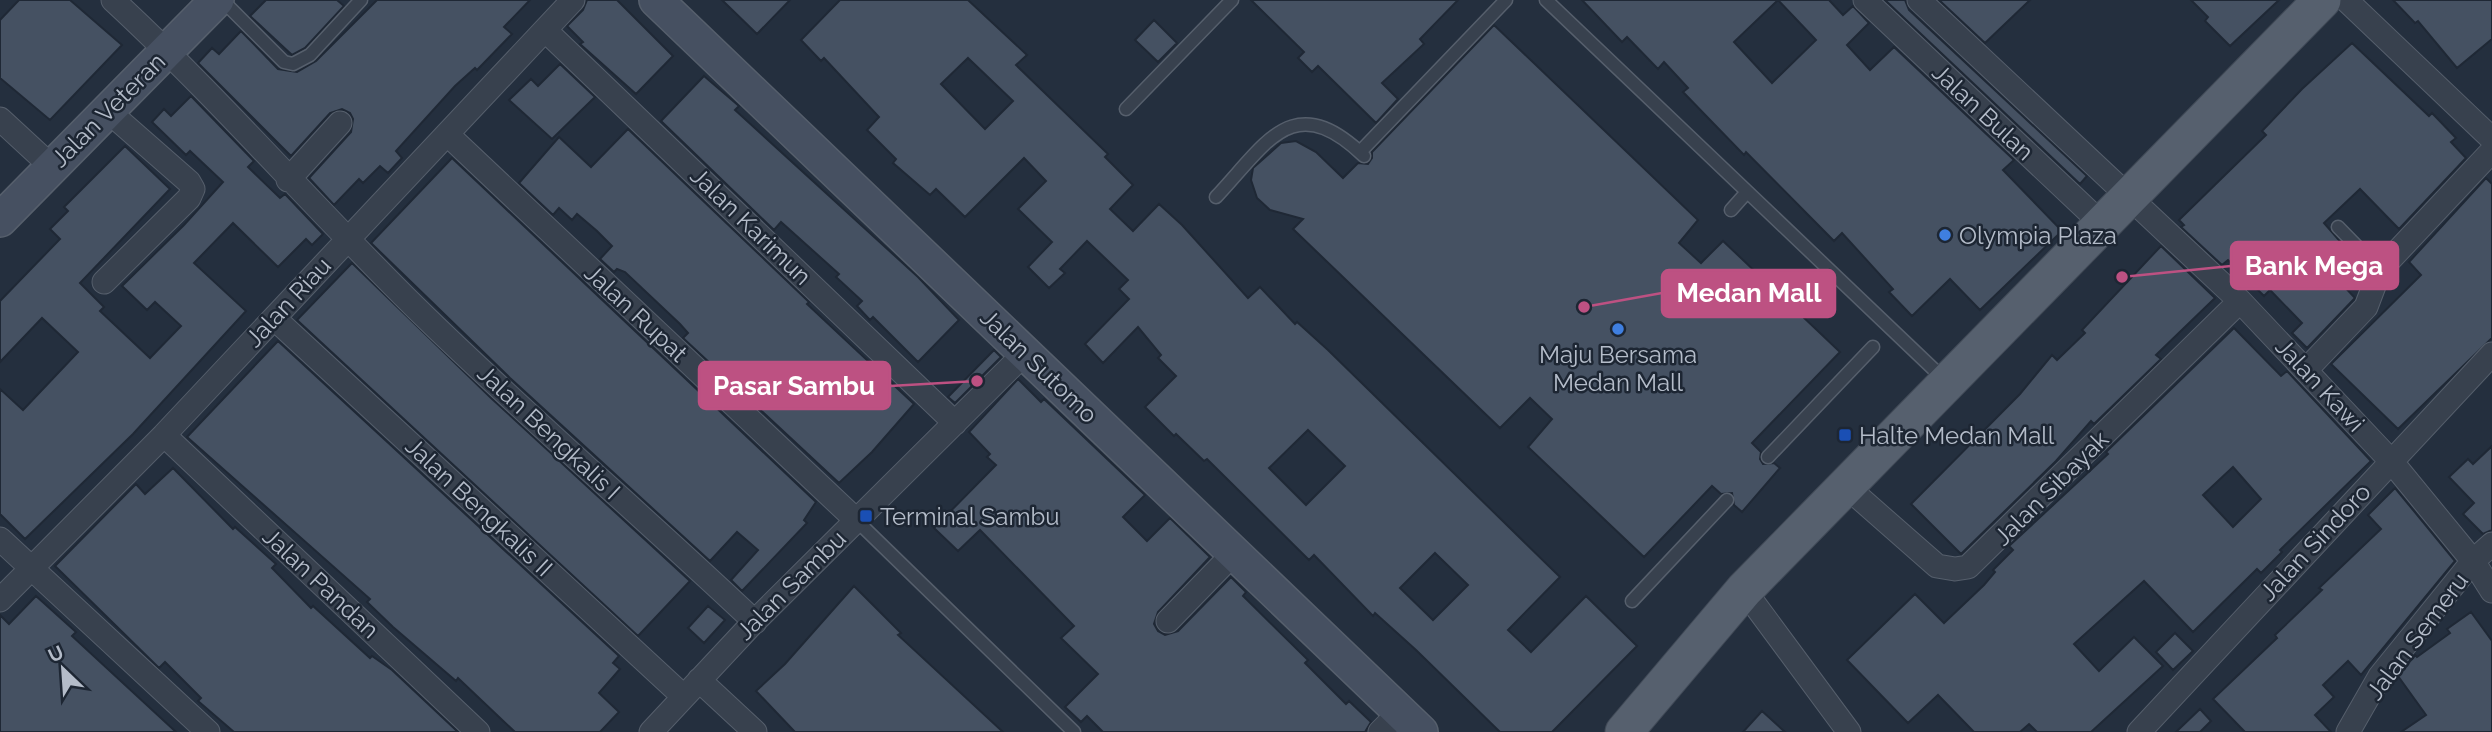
<svg xmlns="http://www.w3.org/2000/svg" width="2492" height="732" font-family="Raleway,sans-serif">
	<rect width="100%" height="100%" fill="#242f3e"/>
	<path fill="#455162" stroke="#1f2835" stroke-width="2" fill-rule="evenodd" d="M19,0H70L122,45L50,120L0,78V20Z
		M266,0H337L344,6L305,48L292,55L250,16Z
		M377,0H530L504,27L512,34L477,70L475,68L455,86L396,151L402,158L388,173L380,166L363,183L359,179L334,205L309,178L351,132L353,119L350,113L342,109L330,113L291,156L198,63L212,48L219,54L241,31L278,69L297,72L316,61Z
		M587,0H617L673,56L636,94L580,44L583,42L567,26L583,10Z
		M722,0H790L757,34Z
		M840,0H968L1027,55L1016,65L1108,154L1105,157L1133,185L1110,209L1133,231L1159,204L1182,225L1248,298L1260,287L1295,324L1297,322L1328,350L1560,577L1508,630L1531,652L1586,596L1637,646L1552,732H1500L1416,650L1375,613L1373,616L1314,555L1309,560L1207,459L1204,461L1176,434L1174,436L1145,407L1176,376L1158,358L1161,355L1138,327L1103,363L1085,344L1129,299L1119,289L1128,280L1087,241L1060,269L1065,273L1049,288L1028,267L1052,242L1018,209L1046,181L1024,158L965,217L936,189L930,195L893,163L896,159L867,130L879,117L824,58L821,61L801,40ZM968,58L1013,101L985,129L941,84ZM1308,430L1345,466L1306,505L1269,468ZM1435,553L1468,585L1433,620L1400,588Z
		M1251,0H1458L1420,39L1424,44L1382,83L1398,99L1376,123L1318,66L1312,72L1298,58L1304,52Z
		M1582,0H1829L1843,15L1853,6L1869,23L1847,45L1870,70L1894,47L2014,160L2003,170L2062,231L1980,310L1950,279L1912,316L1889,292L1893,289L1842,233L1834,241L1746,152L1744,155L1683,92L1688,88L1664,62L1658,69L1627,37L1622,42ZM1778,0L1816,40L1772,83L1734,42Z
		M1885,0H1905L1909,10L2087,176L2080,184Z
		M1939,0H2030L1985,43Z
		M2191,0H2279L2230,46L2205,21L2208,17Z
		M2393,0H2492V39L2457,68L2418,21L2415,23Z
		M1154,20L1177,43L1158,62L1135,40Z
		M1494,25L1698,220L1679,243L1701,263L1723,241L1840,352L1752,443L1761,452L1760,459L1763,464L1774,463L1780,468L1742,512L1734,505L1732,493L1721,494L1712,486L1644,557L1528,447L1552,419L1530,398L1500,428L1293,229L1303,219L1270,210L1257,198L1251,180L1253,168L1281,143L1296,141L1316,152L1343,178L1358,163L1368,164L1372,158V152Z
		M2352,43L2429,116L2432,113L2456,138L2451,142L2466,158L2399,229L2360,189L2324,223L2345,247L2338,254L2354,270L2341,283L2355,298L2307,348L2292,333L2302,323L2270,290L2264,296L2228,260L2222,265L2181,227L2184,225L2179,220L2266,135L2262,131L2302,89Z
		M560,64L595,97L552,139L509,100L531,79L538,86Z
		M704,76L739,106L735,110L918,277L959,320L918,362L873,317L870,320L857,306L862,301L836,277L839,274L781,222L774,230L661,121Z
		M191,96L254,161L248,167L280,198L285,194L323,234L312,245L306,239L278,267L233,223L194,263L246,311L133,434L25,539L0,514V389L23,410L78,352L42,318L0,362V301L60,239L50,229L68,211L64,207L125,146L170,189L80,283L104,307L100,311L150,358L181,326L155,302L147,310L122,286L184,225L223,182L190,151L186,155L152,122L164,109L171,116Z
		M628,129L809,302L807,304L914,404L872,452L839,483L683,338L688,333L680,324L625,272L617,269L614,272L600,259L612,246L597,231L577,214L572,220L559,208L553,215L519,183L559,137L591,167Z
		M452,158L816,502L804,520L807,523L742,591L731,580L758,550L737,532L710,561L510,378L371,243Z
		M2486,178L2492,184V338L2398,429L2331,364L2421,275L2409,262Z
		M2161,246L2215,298L2156,355L2161,359L2094,424L2091,421L2056,461L1961,554L1911,504L2020,394L2052,355L2057,360L2085,333L2082,330Z
		M352,263L491,398L690,581L638,636L297,320Z
		M2234,328L2281,376L2287,371L2371,461L2280,550L2282,552L2261,573L2257,569L2193,632L2144,581L2074,644L2099,671L2134,637L2163,666L2091,732H2037L2029,724L2020,732H1974L1938,695L1908,723L1847,660L1915,594L1944,623L1984,585L1995,572L1993,570L2013,550L2009,546L2108,454L2106,452ZM2233,467L2261,499L2233,527L2203,495Z
		M278,341L619,656L613,663L620,669L599,693L619,712L600,732H515L458,678L456,681L393,627L367,602L370,599L187,437Z
		M994,350L1001,357L955,403L948,397Z
		M1018,379L1041,402L1044,399L1145,495L1123,517L1147,541L1170,518L1210,557L1158,612L1154,624L1158,631L1165,635L1178,631L1231,577L1246,592L1243,596L1308,660L1305,663L1346,704L1349,701L1371,722L1365,732H1103L1087,716L1081,722L1065,707L1098,674L1061,638L1074,626L980,530L958,551L934,528L996,465L987,457L990,454L969,432Z
		M2492,446V530L2483,534L2463,514L2474,503L2449,477L2468,459L2473,464Z
		M173,468L233,529L235,527L276,564L272,568L311,608L313,606L370,658L372,656L392,670L458,732H234L198,701L201,698L165,662L159,668L55,566L136,484L145,494Z
		M2395,488L2455,561L2361,675L2348,661L2323,685L2334,697L2315,715L2331,732H2245L2213,699L2277,638L2275,635L2322,590L2319,588L2381,529L2368,515Z
		M854,586L901,633L898,635L1003,732H795L756,691L785,664Z
		M36,596L76,632L72,636L176,732H0V615L9,624Z
		M708,606L725,620L704,643L688,628Z
		M2471,612L2492,641V732H2401L2426,715L2398,676L2415,655L2417,657L2450,633L2447,629Z
		M2175,633L2193,651L2173,670L2156,652Z
		M2200,709L2211,721L2200,732H2176Z
		M1762,711L1785,732H1743Z"/>
	<g fill="none" stroke-linecap="round" stroke-linejoin="round">
		<g stroke="#565f6c" stroke-width="15">
			<path id="lane" d="M222,0L284,62L293,64L310,55L361,0
				M1546,0L1946,381
				M1126,109L1232,0
				M1360,152L1506,0
				M1216,197C1267,143 1293,88 1364,156
				M1731,210L1747,192
				M2338,227L2380,270
				M1768,457L1873,347
				M856,520L1074,732
				M1632,601L1727,500"/>
		</g>
		<g stroke="#565f6c" stroke-width="25">
			<path id="street" d="M113,0C219,98 314,208 417,309C526,416 643,516 755,622
				M1865,0L2102,224
				M1919,0L2240,301L2391,461L2473,561L2492,591
				M2346,0L2492,139
				M545,30L955,423
				M0,119L52,167
				M447,134L856,520
				M288,180L340,123
				M104,282L189,198L193,189L189,182L108,111
				M274,318L683,696
				M2306,370L2366,307L2380,270L2492,151
				M164,435L478,732
				M1847,487L1937,566L1955,569L1968,567L2240,301
				M0,539L208,732
				M1744,590L1849,732
				M0,600L164,435L573,0
				M1168,621L1234,553
				M699,680L755,732
				M651,732L752,624L1025,353
				M1380,732L1400,712
				M2139,732L2492,354
				M2348,732L2380,676L2473,561L2492,544"/>
		</g>
		<g stroke="#565f6c" stroke-width="36">
			<path id="secondary" d="M656,0L1421,732
				M0,220L217,0"/>
		</g>
		<g stroke="#414a57" stroke-width="39">
			<path id="primary" d="M1624,732L1744,590L2322,0"/>
		</g>
		<use href="#lane" stroke="#38414e" stroke-width="12"/>
		<use href="#street" stroke="#38414e" stroke-width="23"/>
		<use href="#secondary" stroke="#465061" stroke-width="33"/>
		<use href="#primary" stroke="#56606e" stroke-width="37"/>
	</g>
	<g fill="#3f7fe0" stroke="#1d2633" stroke-width="2.5">
		<circle cx="1945" cy="235" r="7"/>
		<circle cx="1618" cy="329" r="7"/>
	</g>
	<g fill="#1a4fb4" stroke="#1d2633" stroke-width="2.5">
		<rect x="1838" y="428" width="14" height="14" rx="3.5"/>
		<rect x="859" y="509" width="14" height="14" rx="3.5"/>
	</g>
	<g text-anchor="middle" dominant-baseline="central" stroke-width="5" stroke-linejoin="round" paint-order="stroke">
		<g font-size="24" fill="#b4bcc9" stroke="#1d2633">
			<text transform="translate(108 110) rotate(-45)">Jalan Veteran</text>
			<text transform="translate(1983 112) rotate(43)">Jalan Bulan</text>
			<text transform="translate(751 226) rotate(44)">Jalan Karimun</text>
			<text transform="translate(288 302) rotate(-47)">Jalan Riau</text>
			<text transform="translate(636 313) rotate(43)">Jalan Rupat</text>
			<text transform="translate(1039 366) rotate(44)">Jalan Sutomo</text>
			<text transform="translate(2320 385) rotate(47)">Jalan Kawi</text>
			<text transform="translate(549 432) rotate(43)">Jalan Bengkalis I</text>
			<text transform="translate(2051 488) rotate(-45)">Jalan Sibayak</text>
			<text transform="translate(479 507) rotate(43)">Jalan Bengkalis II</text>
			<text transform="translate(2315 542) rotate(-47)">Jalan Sindoro</text>
			<text transform="translate(321 583) rotate(43)">Jalan Pandan</text>
			<text transform="translate(791 585) rotate(-45)">Jalan Sambu</text>
			<text transform="translate(2417 636) rotate(-53)">Jalan Semeru</text>
		</g>
		<g font-size="24" fill="#b4bcc9" stroke="#1d2633" text-anchor="start">
			<text x="1959" y="235">Olympia Plaza</text>
			<text x="1618" y="354" text-anchor="middle">Maju Bersama<tspan x="1618" dy="28">Medan Mall</tspan></text>
			<text x="1859" y="435">Halte Medan Mall</text>
			<text x="880" y="516">Terminal Sambu</text>
		</g>
	</g>
	<path fill="none" stroke="#bd5182" stroke-width="2.5" d="M2122 277L2231 266M1584 307L1662 293M977 381L890 386"/>
	<g fill="#bd5182" stroke="#1d2633" stroke-width="2.5">
		<circle cx="2122" cy="277" r="7"/>
		<circle cx="1584" cy="307" r="7"/>
		<circle cx="977" cy="381" r="7"/>
	</g>
	<g fill="#bd5182" stroke="#bd5182" stroke-width="2.5">
		<rect x="2231" y="242" width="167" height="47" rx="7"/>
		<rect x="1662" y="270" width="173" height="47" rx="7"/>
		<rect x="699" y="362" width="191" height="47" rx="7"/>
	</g>
	<g font-size="26" text-anchor="middle" font-weight="bold" fill="#fff">
		<text x="2314" y="275">Bank Mega</text>
		<text x="1749" y="302">Medan Mall</text>
		<text x="794" y="395">Pasar Sambu</text>
	</g>
	<g transform="translate(63 669) rotate(335)" stroke="#1d2633" stroke-width="5" paint-order="stroke">
	<path d="M0-5L12 26L0 18L-12 26Z" fill="#b4bcc9"/>
	<text y="-10" font-size="19" font-weight="bold" text-anchor="middle" fill="#b4bcc9">U</text>
	</g>
</svg>
